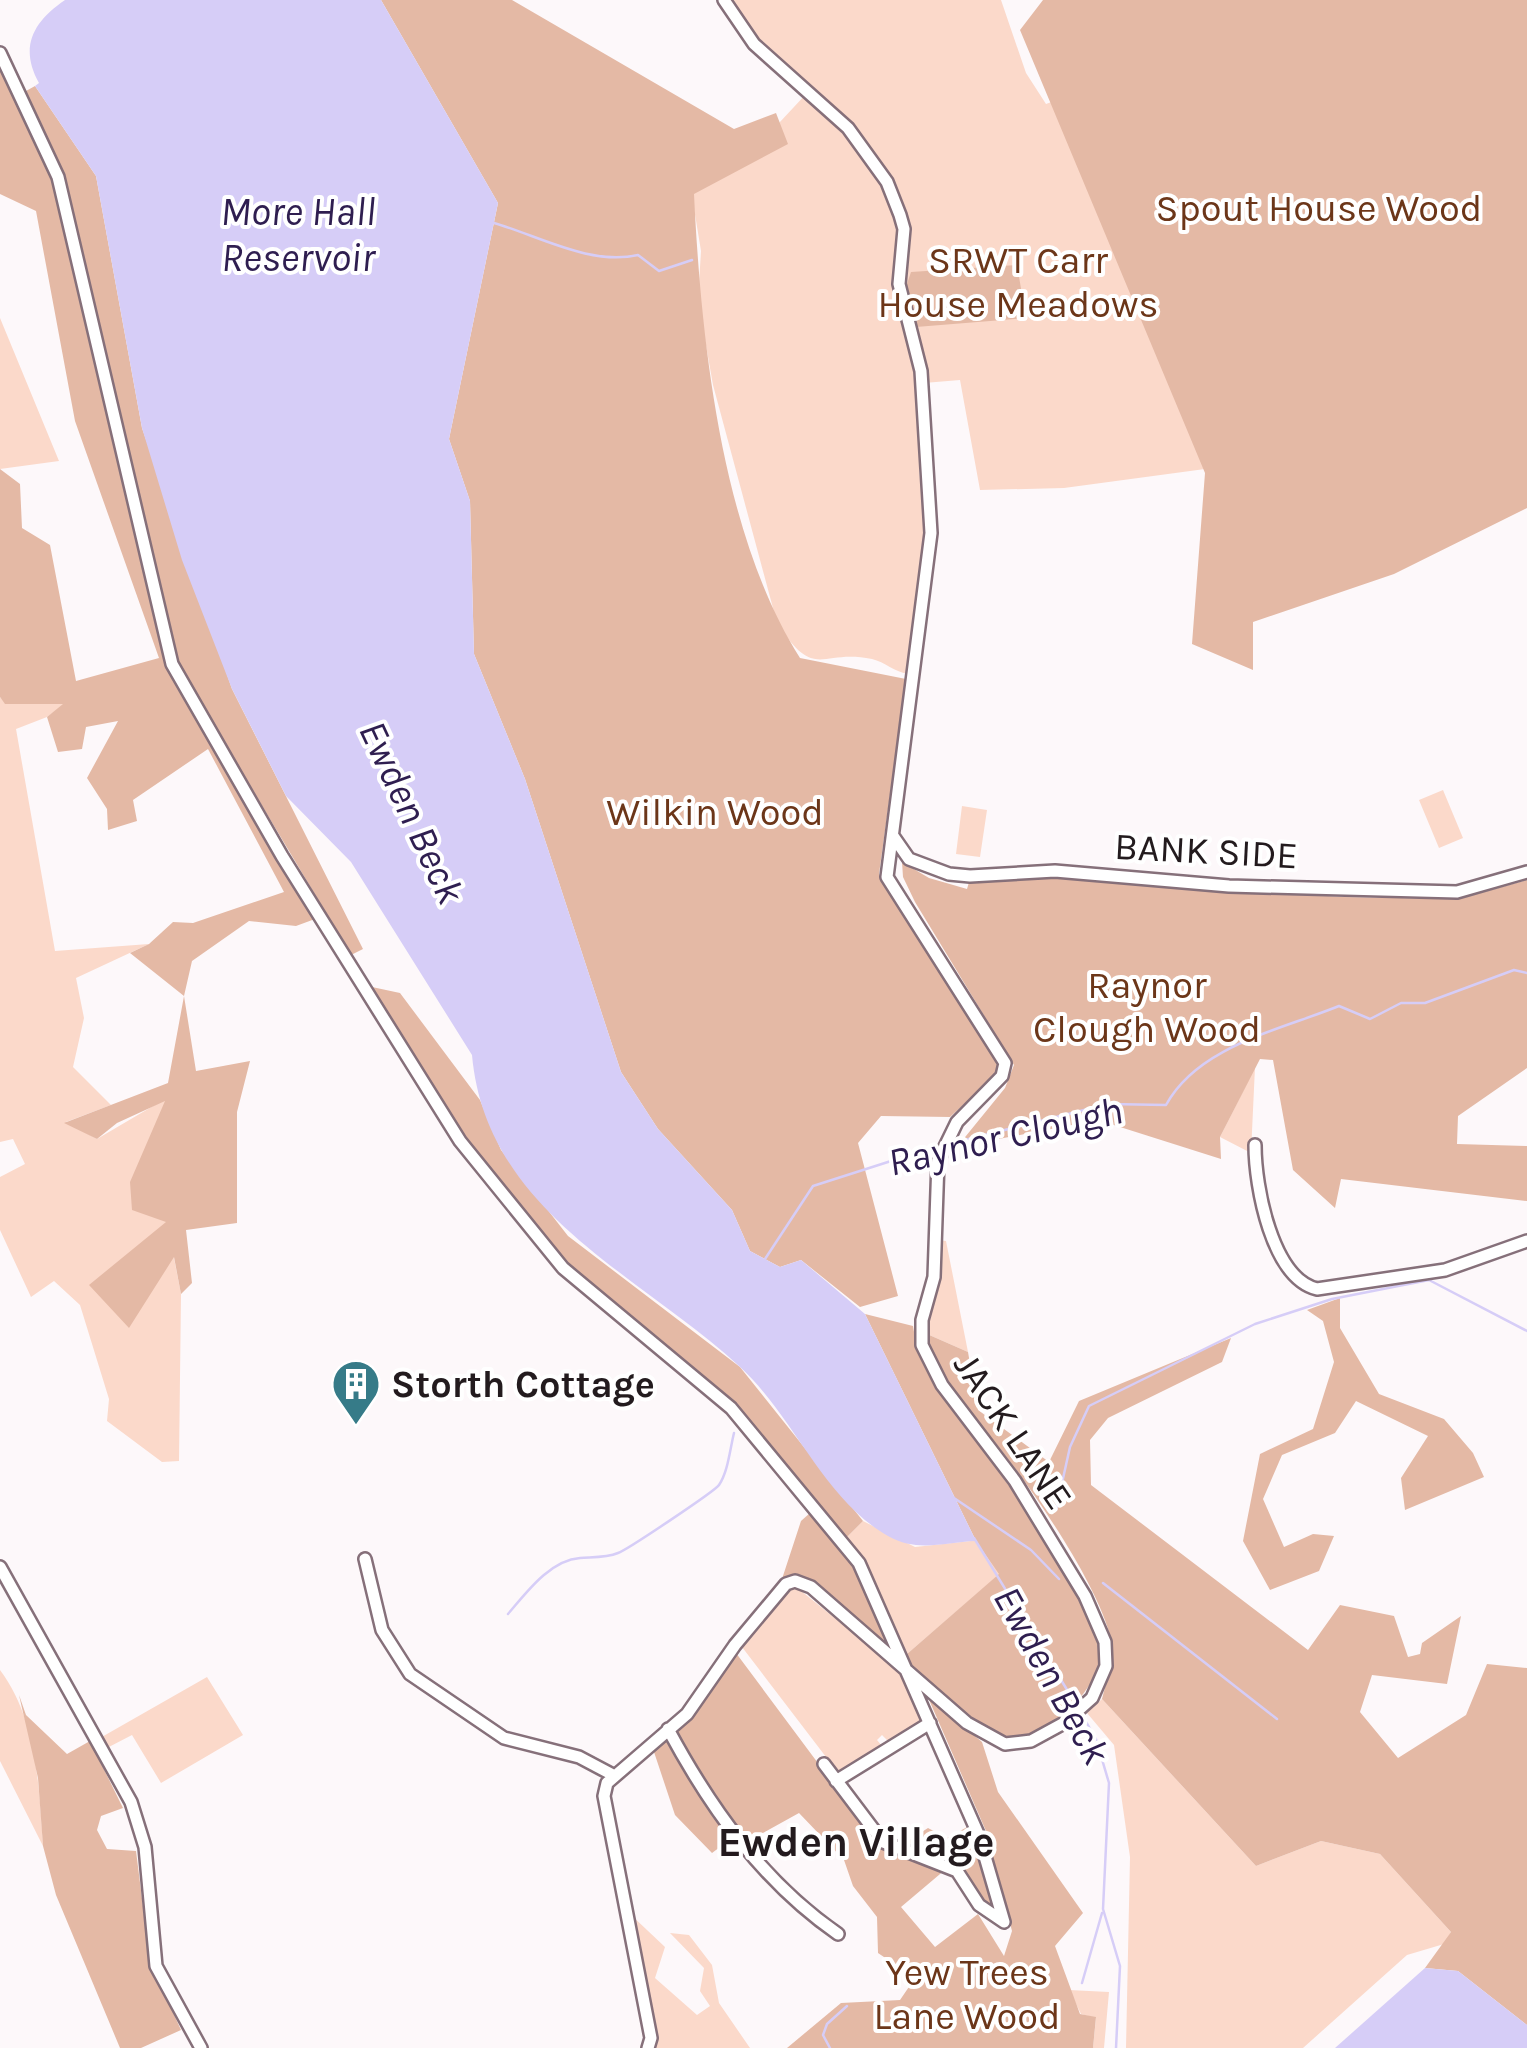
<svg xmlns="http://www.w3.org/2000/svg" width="1527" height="2048" font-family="Karla,sans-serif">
	<rect width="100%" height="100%" fill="#fdf8fa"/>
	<path fill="#fbd9ca" d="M727,0H1001L1026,73L1046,104L1065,97L1205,469L1064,488L980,490L960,380L924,383L904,288V218L893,180L850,125L756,42Z
		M807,93L846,131L885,182L901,236L899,268L919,376V468L926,546L909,674C894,672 885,662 872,659C820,648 816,683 777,623L713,385L698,300L701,251L690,184L736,169Z
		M0,318L59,461L0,469Z
		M0,697L6,704H65L47,717L16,729L55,951L149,944L76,978L84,1018L73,1067L111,1105L66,1122L97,1139L165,1099L167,1222L181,1294L179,1461L162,1462L107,1421L109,1399L80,1305L54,1281L31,1297L0,1230V1177L25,1164L13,1139L0,1142Z
		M1443,790L1463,838L1439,848L1419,800Z
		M962,806L987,810L980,857L956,854Z
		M1255,1067L1251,1153L1220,1137Z
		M938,1240L946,1241L968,1352L927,1334L939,1274Z
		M863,1521L915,1547L980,1540L1001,1573L907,1654L863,1562L846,1538Z
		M795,1586L903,1673L925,1721L889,1742L882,1735L877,1740L882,1746L839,1774L742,1647L780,1596Z
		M0,1670C37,1719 39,1786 43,1846L0,1761Z
		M207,1677L243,1735L161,1783L132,1735L105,1749L100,1738Z
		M1102,1699L1256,1866L1321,1841L1380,1854L1451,1932L1444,1944L1407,1955L1303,2048H1126L1130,1857L1114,1745L1087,1713Z
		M629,1913L665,1947L655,1978L697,2015L710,2006L700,1991L704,1968L670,1933L689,1935L712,1965L719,2003L750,2048H653Z
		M1069,1990L1109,1992L1104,2048H1093L1096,2018L1081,2014Z"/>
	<path fill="#e4b9a5" d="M381,0H512L734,129L776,113L788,144L694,194C701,339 721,534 800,658L906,679L879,874L997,1062V1074L950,1117L881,1116L858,1143L898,1296L860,1307L801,1260L780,1267L750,1251L732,1210L658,1129L621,1072L525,779L474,654L470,501L449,439L498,203Z
		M1043,0H1527V508L1394,574L1253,622V670L1192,644L1205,473L1020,30Z
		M0,64L17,96L35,86L96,176L142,428L232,689L363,949L351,955L177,663L166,618L168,666L315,919L296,926L249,921L192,961L184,996L196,1071L250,1061L237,1112V1223L186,1230L192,1283L181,1294L174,1257L129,1328L89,1285L166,1222L132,1210L130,1182L165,1101L117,1123L97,1139L64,1123L168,1083L184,996L130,953L149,944L173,922L193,923L284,892L208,749L133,800L137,821L108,830L107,809L87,778L118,721L86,727L82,749L58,752L47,717L63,704H5L0,697V469L20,484L22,528L50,545L76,681L159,658L75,421L36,211L0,194Z
		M1017,265L1026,318L916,327L905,290L911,272Z
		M902,862L929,878L967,889L970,879L1060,876L1342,897L1459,899L1527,880V1068L1458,1116L1457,1144L1527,1146V1201L1341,1179L1335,1208L1293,1170L1273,1060L1260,1059L1220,1137L1221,1159L1098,1120L957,1147L1005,1088L1014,1065L915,902L903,877Z
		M372,987L400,993L480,1100L501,1150L568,1236L740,1367L863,1521L846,1538L727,1395L567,1264L462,1137Z
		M1340,1298V1328L1379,1394L1444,1419L1473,1453L1484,1477L1405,1510L1401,1478L1428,1436L1356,1401L1335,1433L1282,1455L1263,1499L1284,1547L1313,1534L1334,1536L1319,1571L1270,1590L1243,1541L1260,1454L1313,1429L1334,1362L1323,1321L1307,1310Z
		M865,1314L913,1326C920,1377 955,1413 984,1452C1026,1508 1088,1593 1102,1661C1085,1704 1032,1759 982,1727C956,1710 933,1686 910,1666L907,1654L999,1574L976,1541Z
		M927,1334L968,1352L978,1410L1049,1462L1079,1401L1231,1338L1222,1362L1108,1418L1090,1440L1091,1485L1308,1650L1340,1605L1394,1616L1408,1657L1420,1654L1422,1643L1461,1616L1447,1684L1372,1675L1360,1712L1398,1758L1466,1715L1487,1664L1527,1668V2025L1458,1971L1425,1968L1451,1932L1380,1854L1321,1841L1256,1866L1102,1699C1107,1680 1115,1658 1111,1639C1097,1581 1028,1483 990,1436C965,1405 933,1374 927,1334Z
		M810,1513L855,1565L892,1649L814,1582L792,1574L781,1582L801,1521Z
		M736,1653L876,1841L896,1854L946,1869L901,1907L935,1947L978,1914L1004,1956L1012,1931L986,1831L927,1695L982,1742L998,1792L1083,1913L1055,1946L1080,2014L1096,2017L1093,2048H787L841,2003L900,2000L915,1978L878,1953L877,1917L853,1886L844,1860L799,1813L761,1834L739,1835L677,1732L710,1694Z
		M19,1695L26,1715L67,1754L90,1741L123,1808L101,1816L97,1830L107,1849L136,1851L150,1962L181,2030L141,2048H120L56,1895L43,1846L38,1778Z
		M669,1736L732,1838L712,1853L675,1815L653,1749Z
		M971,1825L999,1915L980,1902L957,1870L900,1846L928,1828L947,1838Z"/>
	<path fill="#d6cdf7" d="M65,0H381L498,203L449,439L470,501L474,654L525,779L621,1072L658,1129L732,1210L750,1251L780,1267L801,1260L865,1314L976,1541C944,1542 918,1553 888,1536C823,1499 794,1416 739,1366C638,1273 486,1212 472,1055L351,862L286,796L232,689L182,560L142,428L96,176L35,86L39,83C19,47 33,22 65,0Z
		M1425,1968L1458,1971L1527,2025V2048H1335Z"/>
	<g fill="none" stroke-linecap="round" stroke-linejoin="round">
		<path stroke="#d6cdf7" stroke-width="2.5" d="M494,223C539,236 591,266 638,255L659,271L692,260
			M953,1143L1108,1104L1166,1105C1198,1046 1280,1030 1339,1006L1370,1019L1401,1003H1425L1514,970L1527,973
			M765,1259L813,1186L941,1145
			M954,1498L1031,1550L1059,1579
			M1056,1510L1070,1447L1089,1406L1255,1324L1332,1299L1429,1280L1527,1331
			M974,1538L1077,1706
			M1103,1583L1277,1719
			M508,1614C526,1593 550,1560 580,1558C592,1557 606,1558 618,1553C627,1550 715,1491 719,1485C728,1472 730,1449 734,1433
			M1081,1713L1096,1739L1109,1783L1103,1909L1120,1966L1116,2048
			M1082,1983L1102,1913
			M830,2048L823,2035L827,2024L847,2006"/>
		<g stroke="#86707a" stroke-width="16">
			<path id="minor" d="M0,53L58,177L172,664L282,856L460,1141L563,1268L731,1408L859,1563L979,1836L1004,1922L979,1905L957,1871L883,1842L824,1764
				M893,836L909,859L949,874L970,876L1055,871L1229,886L1457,892L1527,872
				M1255,1145C1255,1187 1272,1278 1317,1289L1445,1270L1527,1241
				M365,1559L382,1630L410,1674L504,1738L579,1757L613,1775
				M0,1567L131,1802L145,1847L156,1966L201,2048
				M668,1729C711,1809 763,1882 838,1934
				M836,1781L930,1723
				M648,2048L651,2038L604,1796L607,1783L687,1714L735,1645L786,1584L795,1581L811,1587L967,1723L1005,1744L1031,1741L1064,1723L1092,1698L1106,1666L1105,1642L1085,1596L1015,1481L942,1385L922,1345V1320L934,1277L938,1161L957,1122L1002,1076L1005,1063L887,877L931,533L921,371L899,284L904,229L900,215L887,182L848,128L754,44L724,0"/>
		</g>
		<use href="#minor" stroke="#fff" stroke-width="11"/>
	</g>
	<defs>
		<g id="building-pin" transform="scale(2.5)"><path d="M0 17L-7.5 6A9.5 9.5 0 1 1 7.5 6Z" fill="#367b88" stroke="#fff"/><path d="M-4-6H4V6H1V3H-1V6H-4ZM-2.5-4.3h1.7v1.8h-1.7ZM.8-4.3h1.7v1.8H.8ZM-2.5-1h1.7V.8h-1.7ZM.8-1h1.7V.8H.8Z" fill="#fff"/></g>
	</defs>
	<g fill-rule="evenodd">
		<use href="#building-pin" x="356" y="1384"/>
	</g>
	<g text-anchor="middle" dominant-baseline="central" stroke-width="8" stroke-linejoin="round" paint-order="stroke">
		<g font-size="38" fill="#6c3619" stroke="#fff">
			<text x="1319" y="208">Spout House Wood</text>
			<text x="1018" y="260">SRWT Carr<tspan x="1018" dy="44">House Meadows</tspan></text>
			<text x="715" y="812">Wilkin Wood</text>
			<text x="1147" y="985">Raynor<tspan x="1147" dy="44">Clough Wood</tspan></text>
			<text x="967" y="1972">Yew Trees<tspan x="967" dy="44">Lane Wood</tspan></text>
		</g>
		<g font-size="38" fill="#231b1e" stroke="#fff">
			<text transform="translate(1206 851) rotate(3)">BANK SIDE</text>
			<text transform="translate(1013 1431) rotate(56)">JACK LANE</text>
		</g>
		<g font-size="38" font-weight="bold" fill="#231b1e" stroke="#fff" text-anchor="start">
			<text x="391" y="1384">Storth Cottage</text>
		</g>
		<g font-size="40" font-style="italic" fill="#2f1e50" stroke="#fff">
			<text x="298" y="211">More Hall<tspan x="298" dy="46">Reservoir</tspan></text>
			<text transform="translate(412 812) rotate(65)">Ewden Beck</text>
			<text transform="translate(1005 1136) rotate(-13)">Raynor Clough</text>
			<text transform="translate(1052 1675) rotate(61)">Ewden Beck</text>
		</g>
		<g font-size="42" font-weight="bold" fill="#231b1e" stroke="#fff">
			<text x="856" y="1842">Ewden Village</text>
		</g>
	</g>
</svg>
